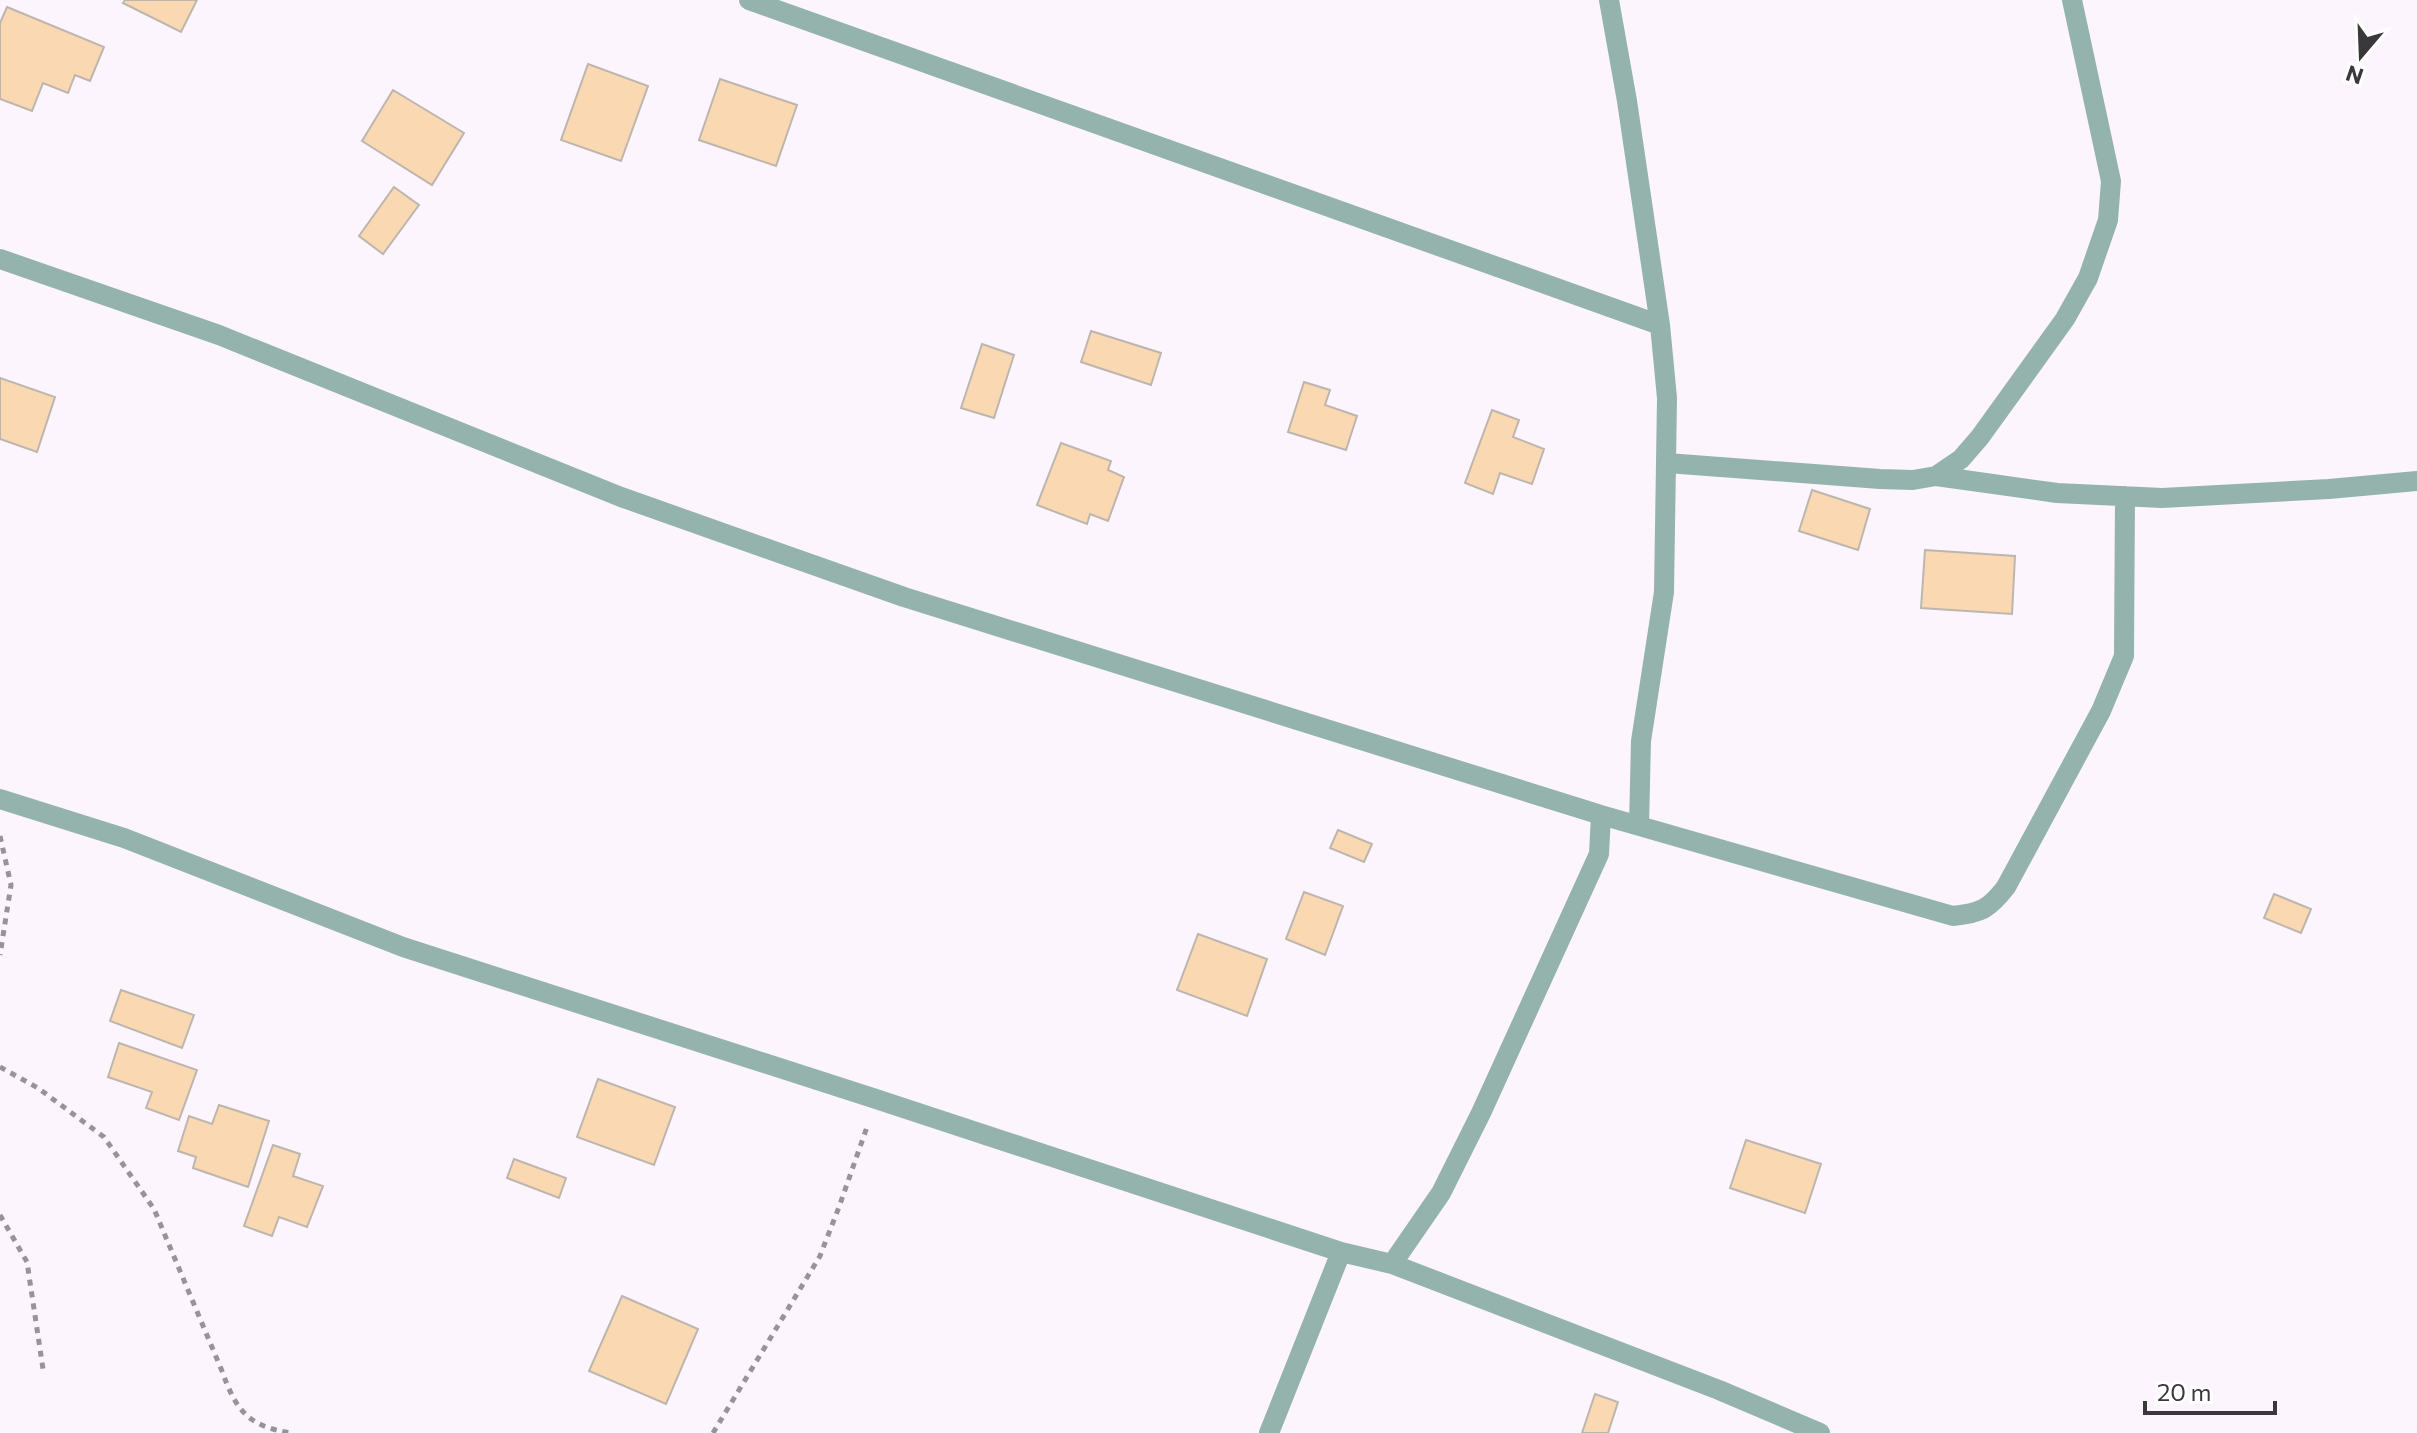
<svg xmlns="http://www.w3.org/2000/svg" width="2417" height="1433" font-family="Commissioner,sans-serif">
	<rect width="100%" height="100%" fill="#fdf5fd"/>
	<path fill="#fad8b2" stroke="#bdb6af" stroke-width="2" d="M125,0H197L181,32L123,3Z
		M7,7L104,47L90,81L75,75L68,93L43,83L32,111L0,99V23Z
		M588,64L648,86L621,161L561,140Z
		M720,79L797,105L776,166L699,140Z
		M393,90L464,133L432,185L362,141Z
		M394,187L419,205L383,254L359,236Z
		M1091,331L1161,353L1151,385L1081,362Z
		M982,344L1014,355L994,418L961,408Z
		M0,378L55,397L37,452L0,439Z
		M1304,382L1330,390L1325,405L1357,416L1346,450L1288,432Z
		M1492,410L1519,420L1513,437L1544,449L1532,484L1500,473L1493,494L1465,483Z
		M1061,443L1111,461L1108,470L1124,477L1108,521L1090,514L1087,524L1037,505Z
		M1812,490L1870,509L1858,550L1799,531Z
		M1925,550L2015,556L2012,614L1921,608Z
		M1338,830L1372,844L1364,862L1330,848Z
		M1304,892L1343,906L1325,955L1286,939Z
		M2274,894L2311,909L2301,933L2264,918Z
		M1198,934L1267,959L1247,1016L1177,990Z
		M121,990L194,1015L182,1048L110,1021Z
		M119,1043L197,1070L179,1120L146,1108L152,1092L108,1077Z
		M598,1079L675,1107L654,1165L577,1137Z
		M219,1105L269,1121L248,1187L193,1168L196,1157L178,1151L189,1116L212,1124Z
		M1746,1140L1821,1164L1805,1213L1730,1188Z
		M273,1145L300,1154L293,1176L323,1186L307,1227L279,1217L272,1236L244,1226Z
		M514,1159L566,1178L559,1198L507,1178Z
		M622,1296L698,1329L666,1404L589,1371Z
		M1595,1394L1618,1402L1608,1433H1582Z"/>
	<g fill="none" stroke-linecap="round" stroke-linejoin="round">
		<path stroke="#989398" stroke-width="5" stroke-dasharray="6 6" stroke-linecap="butt" d="M0,836L11,885L0,955
			M0,1067L38,1088L104,1137L154,1209L222,1371C236,1410 247,1426 291,1433
			M0,1215L27,1262L43,1369
			M713,1433L820,1256L839,1207L867,1127"/>
		<path stroke="#94b3ac" stroke-width="20" d="M749,0L1660,325
			M1609,0L1627,101L1660,325L1667,398L1664,592L1641,741L1639,826
			M0,259L219,335L621,497L904,597L1601,815L1953,916C1981,913 1989,909 2006,887L2101,711L2124,656L2125,496
			M1667,463L1880,479L1913,480L1936,476L1961,459L1980,437L2065,319L2088,278L2108,220L2111,181L2072,0
			M1936,476L2057,493L2162,498L2329,489L2417,481
			M0,799L124,838L403,947L876,1099L1341,1252L1392,1264L1719,1390L1820,1433
			M1392,1264L1441,1193L1481,1113L1599,854L1601,815
			M1269,1433L1341,1252"/>
	</g>
	<g transform="translate(2361 56) rotate(199)" stroke="#ffffff" stroke-width="6" paint-order="stroke">
	<path d="M0-6L14 30L0 20L-14 30Z" fill="#3b383b"/>
	<text y="-12" font-size="22" font-weight="bold" text-anchor="middle" fill="#3b383b">N</text>
	</g>
	<path d="M2145 1401v12h130v-12" fill="none" stroke="#3b383b" stroke-width="4"/>
	<text x="2157" y="1401" font-size="24" fill="#3b383b" stroke="#ffffff" stroke-width="6" paint-order="stroke">20 m</text>
</svg>
